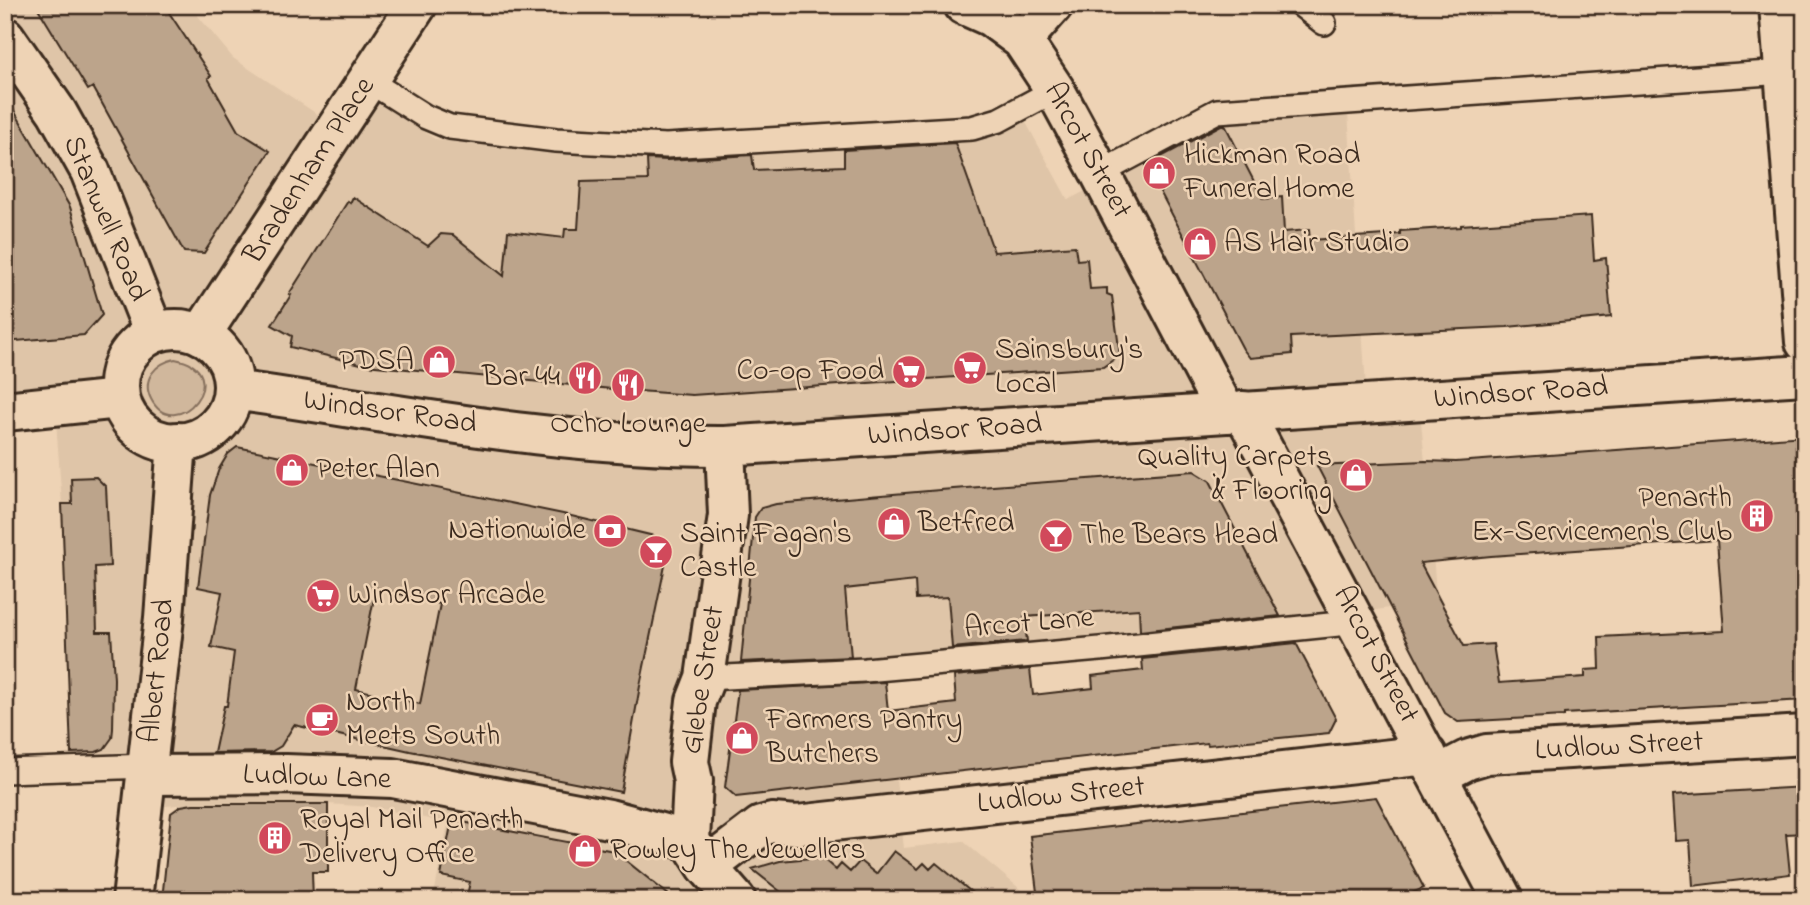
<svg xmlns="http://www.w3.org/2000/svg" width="1810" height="905" font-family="'Indie Flower',sans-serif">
	<rect width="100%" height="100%" fill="#eed3b5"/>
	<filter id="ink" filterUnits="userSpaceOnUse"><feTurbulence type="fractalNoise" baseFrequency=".0143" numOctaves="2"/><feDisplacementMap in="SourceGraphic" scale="14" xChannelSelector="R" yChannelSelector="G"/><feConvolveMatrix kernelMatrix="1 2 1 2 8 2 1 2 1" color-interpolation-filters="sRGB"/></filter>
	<g filter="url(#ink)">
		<path fill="#dfc5a8" d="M5,5H189L233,58L338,128L362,92L435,139L521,148L646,154L1023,117L1068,200L1222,119L1256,122L1348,112L1367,404L1419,401L1430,513L1436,594L1413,595L1389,608L1285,624L884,679L904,848L963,841L1033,900H433L448,823L372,807L328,804H189L143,808L149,752L71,753L62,504L55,407L5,411Z"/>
		<path fill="#d0b79c" stroke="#86705d" stroke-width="2" d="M175,359C239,371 175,446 151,399C141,379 156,363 175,359Z"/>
		<path fill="#bca48b" stroke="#3b2a1e" stroke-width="2" fill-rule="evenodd" d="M36,5H164L211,76L208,78L238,131L270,151L204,253L184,252L93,87L88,90Z
			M5,95L70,207L102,315L84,335L5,342Z
			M1221,125H1225L1263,199L1282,197L1284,232L1309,230L1310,240L1400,234V231L1461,227V225L1591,216L1594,260L1606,258L1611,317L1507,327L1291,337L1292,354L1250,358L1243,349L1146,165Z
			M955,143L994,252L1075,246L1077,260L1087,259L1090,289L1107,288V294L1112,296L1120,355L1103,367L692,395L612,389L365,365L290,347L292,336L272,325L291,295L289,294L348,201L350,203L353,197L428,246L441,234L453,235L504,276L508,231L564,238L565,229H578L581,182L648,180L647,159L667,160L752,155L754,170L844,166V150Z
			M1805,436V700L1564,714V716L1458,722L1445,713L1317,466L1425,461L1456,462ZM1717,540L1724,631L1599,637L1600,669L1585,670V677L1499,683L1493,644L1464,646L1420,563L1491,556Z
			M237,447L563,514L654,536L667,556L640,686L621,792L410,751L294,725L281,746L271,752L214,753L224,706H227L234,652L211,647L222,592L198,587L210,495L219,469L228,454ZM376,588L440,604L420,704L356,689Z
			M1194,471L1210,481L1280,616L1140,631L1139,609L1024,617L1027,641L952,648L948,597L916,599L915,581L845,589L851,657L741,662L755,517L761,508L776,504L940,490Z
			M96,477L106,487L110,566L95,567L97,632H111L114,679L113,729L112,738L104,749L96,752L71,753L62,504H72L71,478Z
			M1296,643L1336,719L1329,733L1208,745L1207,743L736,797L725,787L738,690L885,682L888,711L956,703L954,676L1030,669L1033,695L1093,688L1092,676L1143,670L1142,659Z
			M1805,787V833L1786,834L1790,874L1693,886L1690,840L1676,841L1673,795Z
			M1376,797L1424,888L1395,900H1336L1335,895L1291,900H1038L1030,836Z
			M193,804H328V872H312L313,900H162L171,813L181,806Z
			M452,820L614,851L675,900H466L470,882L441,876Z
			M894,851L918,869L924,863L930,869L936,863L981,900H791L752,869L780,861L821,857L836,870L841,864L850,872L860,861L876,874Z"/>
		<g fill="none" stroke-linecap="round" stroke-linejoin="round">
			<g stroke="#3b2a1e" stroke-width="28">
				<path id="lane" d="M1301,5L1324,23
					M369,81L426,117L450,127L556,140L666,146L972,128L999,120L1055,90
					M1100,173L1217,111L1784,72
					M705,678L865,670L1100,649L1358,622
					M5,771L148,766"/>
			</g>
			<g stroke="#3b2a1e" stroke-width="44">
				<path id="street" d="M964,5L991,17L1022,40L1055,90L1100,173L1226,413
					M1779,5L1805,342
					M1022,40L1053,5
					M201,335L417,5
					M1243,411L1503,900
					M725,446L728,515L705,678L696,701L689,762L693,781L690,841L707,867L736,900
					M146,775L286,774L393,778L609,819L690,841
					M1438,775L1467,760L1487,754L1805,735
					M707,867L761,826L772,823L797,825L1427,755"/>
			</g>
			<g stroke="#3b2a1e" stroke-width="44">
				<path id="secondary" d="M5,411L119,399
					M132,900L164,618L177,442"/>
			</g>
			<g stroke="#3b2a1e" stroke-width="44">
				<path id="primary" d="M5,37L57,112L90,171L154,333
					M119 386a57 57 0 1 1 114 0a57 57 0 1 1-114 0Z
					M233,390C396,413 560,447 725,446L1805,375"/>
			</g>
			<use href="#lane" stroke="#eed3b5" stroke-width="23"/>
			<use href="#street" stroke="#eed3b5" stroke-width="38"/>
			<use href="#secondary" stroke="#eed3b5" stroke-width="38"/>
			<use href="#primary" stroke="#eed3b5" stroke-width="38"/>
		</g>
	</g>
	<defs>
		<g id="shop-disc" transform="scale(1.75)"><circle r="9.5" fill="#d1495b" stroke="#eed3b5"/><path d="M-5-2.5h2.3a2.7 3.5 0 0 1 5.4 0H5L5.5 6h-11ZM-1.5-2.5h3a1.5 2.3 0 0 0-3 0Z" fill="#fff"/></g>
		<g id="supermarket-disc" transform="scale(1.75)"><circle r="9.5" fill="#d1495b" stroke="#eed3b5"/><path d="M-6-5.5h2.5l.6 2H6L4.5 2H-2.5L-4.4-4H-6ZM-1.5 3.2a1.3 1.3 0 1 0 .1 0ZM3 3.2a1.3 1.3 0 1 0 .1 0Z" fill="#fff"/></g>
		<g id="restaurant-disc" transform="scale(1.75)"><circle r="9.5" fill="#d1495b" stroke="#eed3b5"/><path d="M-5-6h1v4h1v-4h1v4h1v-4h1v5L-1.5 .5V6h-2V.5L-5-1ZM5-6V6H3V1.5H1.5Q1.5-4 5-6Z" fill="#fff"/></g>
		<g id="building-disc" transform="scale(1.75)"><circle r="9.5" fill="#d1495b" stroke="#eed3b5"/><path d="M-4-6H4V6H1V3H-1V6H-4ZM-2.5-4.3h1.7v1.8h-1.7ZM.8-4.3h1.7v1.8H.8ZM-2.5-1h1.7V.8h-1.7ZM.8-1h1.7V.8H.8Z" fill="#fff"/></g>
		<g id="bank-disc" transform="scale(1.75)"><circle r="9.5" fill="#d1495b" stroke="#eed3b5"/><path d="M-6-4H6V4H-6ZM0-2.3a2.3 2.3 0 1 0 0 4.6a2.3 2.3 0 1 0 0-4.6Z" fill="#fff"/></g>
		<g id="bar-disc" transform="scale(1.75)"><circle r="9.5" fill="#d1495b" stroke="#eed3b5"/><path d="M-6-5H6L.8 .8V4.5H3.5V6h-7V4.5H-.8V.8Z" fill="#fff"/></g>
		<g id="cafe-disc" transform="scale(1.75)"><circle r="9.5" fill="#d1495b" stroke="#eed3b5"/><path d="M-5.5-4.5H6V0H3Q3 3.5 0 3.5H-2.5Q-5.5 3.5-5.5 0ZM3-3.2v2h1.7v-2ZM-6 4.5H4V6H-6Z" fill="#fff"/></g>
	</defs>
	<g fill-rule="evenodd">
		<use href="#shop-disc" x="1159" y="173"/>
		<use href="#shop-disc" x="1200" y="244"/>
		<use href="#shop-disc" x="439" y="362"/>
		<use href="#supermarket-disc" x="970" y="368"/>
		<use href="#supermarket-disc" x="909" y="372"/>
		<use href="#restaurant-disc" x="585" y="378"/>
		<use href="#restaurant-disc" x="628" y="385"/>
		<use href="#shop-disc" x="292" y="470"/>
		<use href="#shop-disc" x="1356" y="475"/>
		<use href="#building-disc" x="1757" y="516"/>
		<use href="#shop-disc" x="894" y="524"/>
		<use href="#bank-disc" x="610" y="531"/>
		<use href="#bar-disc" x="1056" y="536"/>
		<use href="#bar-disc" x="656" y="552"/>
		<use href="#supermarket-disc" x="323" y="596"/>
		<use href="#cafe-disc" x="322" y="720"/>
		<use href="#shop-disc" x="742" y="738"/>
		<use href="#building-disc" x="275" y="838"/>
		<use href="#shop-disc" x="585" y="851"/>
	</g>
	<g text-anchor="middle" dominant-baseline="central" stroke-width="5" stroke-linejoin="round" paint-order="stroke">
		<g font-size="30" fill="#3b2a1e" stroke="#eed3b5">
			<text transform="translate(1087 151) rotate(61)">Arcot Street</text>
			<text transform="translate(310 171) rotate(-57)">Bradenham Place</text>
			<text transform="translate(105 219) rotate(67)">Stanwell Road</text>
			<text transform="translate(1521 394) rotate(-4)">Windsor Road</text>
			<text transform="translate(390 413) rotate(8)">Windsor Road</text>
			<text transform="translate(955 431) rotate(-4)">Windsor Road</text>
			<text transform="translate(1029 624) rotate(-5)">Arcot Lane</text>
			<text transform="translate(1375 655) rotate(62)">Arcot Street</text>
			<text transform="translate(158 671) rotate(-84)">Albert Road</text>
			<text transform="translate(704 680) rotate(-81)">Glebe Street</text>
			<text transform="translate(1619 747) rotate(-3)">Ludlow Street</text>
			<text transform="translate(317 778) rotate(2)">Ludlow Lane</text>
			<text transform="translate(1061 796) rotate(-6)">Ludlow Street</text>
		</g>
		<g font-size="30" fill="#3b2a1e" stroke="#eed3b5" text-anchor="start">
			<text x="1184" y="156">Hickman Road<tspan x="1184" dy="34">Funeral Home</tspan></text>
			<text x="1224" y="244">AS Hair Studio</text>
			<text x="995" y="351">Sainsbury's<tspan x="995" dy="34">Local</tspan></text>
			<text x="414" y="362" text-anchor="end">PDSA</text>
			<text x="884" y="372" text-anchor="end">Co-op Food</text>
			<text x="560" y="378" text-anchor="end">Bar 44</text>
			<text x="628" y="425" text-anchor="middle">Ocho Lounge</text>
			<text x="1332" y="458" text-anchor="end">Quality Carpets<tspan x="1332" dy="34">&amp; Flooring</tspan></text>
			<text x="316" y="470">Peter Alan</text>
			<text x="1732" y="499" text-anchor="end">Penarth<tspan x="1732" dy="34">Ex-Servicemen's Club</tspan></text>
			<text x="918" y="524">Betfred</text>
			<text x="586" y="531" text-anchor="end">Nationwide</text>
			<text x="680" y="535">Saint Fagan's<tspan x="680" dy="34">Castle</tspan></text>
			<text x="1080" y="536">The Bears Head</text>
			<text x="348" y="596">Windsor Arcade</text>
			<text x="346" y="703">North<tspan x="346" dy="34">Meets South</tspan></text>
			<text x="766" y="721">Farmers Pantry<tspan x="766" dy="34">Butchers</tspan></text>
			<text x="300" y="821">Royal Mail Penarth<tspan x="300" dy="34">Delivery Office</tspan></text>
			<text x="610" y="851">Rowley The Jewellers</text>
		</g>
	</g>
	<rect width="1810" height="905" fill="none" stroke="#eed3b5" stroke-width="28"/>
	<rect x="14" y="14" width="1782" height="877" fill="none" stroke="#3b2a1e" stroke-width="2.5" filter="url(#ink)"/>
</svg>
